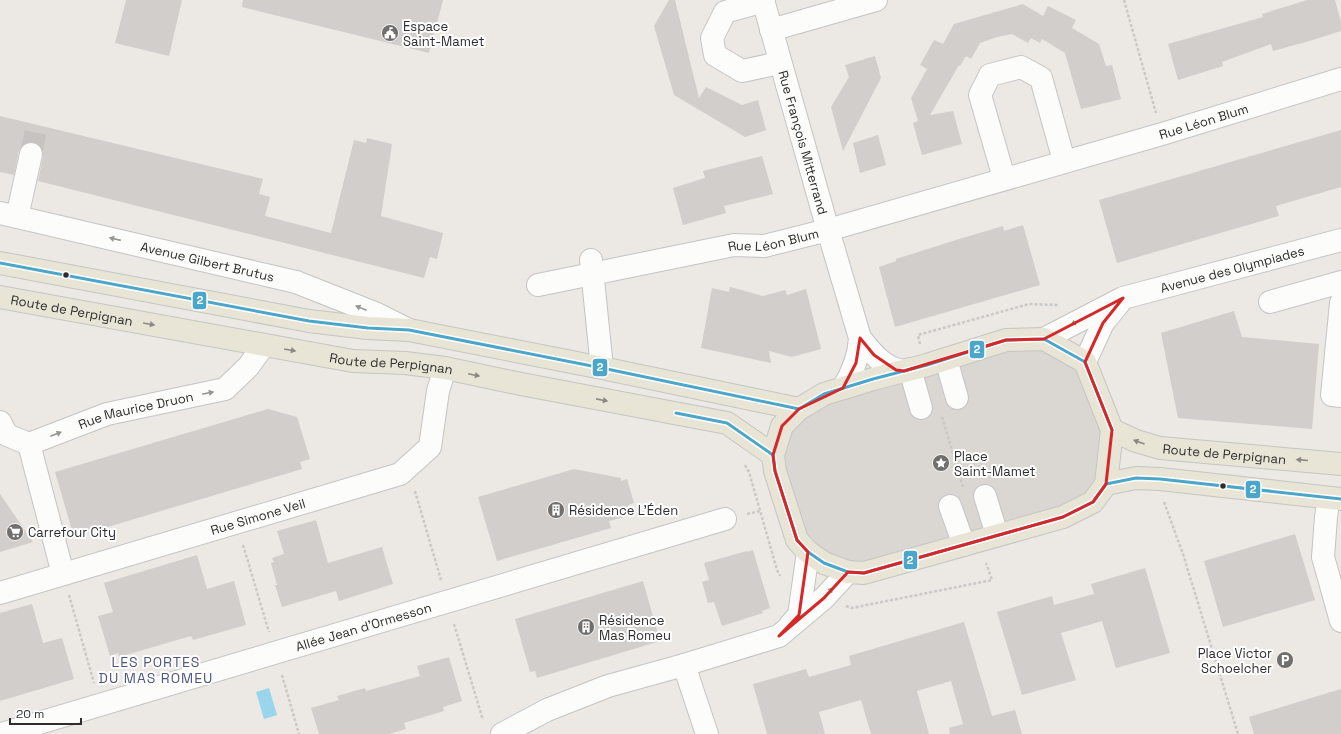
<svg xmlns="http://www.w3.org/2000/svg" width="1341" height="734" font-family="'Space Grotesk',sans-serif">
	<rect width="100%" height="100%" fill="#ece8e4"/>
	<path fill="#dad6d2" d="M1006,340L1085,362L1112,430L1093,502L864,573L808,552L775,471L799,409Z"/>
	<path fill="#99d6ec" d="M269,688L277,715L264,719L256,692Z"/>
	<path fill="#d1cecb" d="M126,0H182L169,56L115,43Z
		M243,0H443L429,53L242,7Z
		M669,0H675L699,98L706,87L742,105L758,100L766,130L745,137L674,95L654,26Z
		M1307,0H1335L1341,22V31L1306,42L1273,51L1271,44L1222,62L1223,66L1178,80L1168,44L1263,17L1262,14Z
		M1023,4L1043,16L1048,6L1076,20L1072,28L1099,44L1106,66L1112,65L1121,99L1081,109L1065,53L1042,39L1040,43L1031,38L1028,43L1012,34L997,37L980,43L971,59L966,56L960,66L959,65L930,115L953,111L962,144L922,155L913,123L918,121L911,98L927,69L920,65L934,40L943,44L954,24Z
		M875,56L881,78L843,151L831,107L849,77L845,65Z
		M0,116L263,179L259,194L270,197L265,216L331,233L354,140L366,143L367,138L392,144L381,216L443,233L437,259L430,257L424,278L38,181L43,157V151L39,145L33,142H27L22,146L19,151L14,175L0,172Z
		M1341,130V187L1276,206L1279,216L1117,263L1099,200Z
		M878,135L886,165L860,173L853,143Z
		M762,156L773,194L724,206L726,213L683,225L673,188L705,178L703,171Z
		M1023,225L1040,285L895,327L879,267L896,261V259L956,240L1003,226L1004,231Z
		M730,287L763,296L785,290L787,295L806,289L821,349L792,357L769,351L771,363L701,348L712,288L729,292Z
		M1234,311L1242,337L1319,344L1312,429L1178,418L1161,333Z
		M268,409L297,417L310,459L300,462L302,469L74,537L55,472Z
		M574,469L621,478V481L627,479L634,503L628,505L631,515L609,521L611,528L497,561L478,497Z
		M0,494L33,542L0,552Z
		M316,520L328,563L382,547L393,584L339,601L336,591L282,607L275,585H277L271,563L274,562L272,558L284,554L277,531Z
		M1295,534L1315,600L1223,627L1204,561Z
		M753,550L770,608L762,611L763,613L722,626L714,602L708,603L702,582L709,580L704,563L747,551V552Z
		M197,555L207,589L234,581L246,625L193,640L191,636L119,657L118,653L110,656L98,616L113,612L104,583Z
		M1145,568L1170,653L1116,668L1102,621L1061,633L1076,680L1022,695L997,612L1052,596L1054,605L1094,594L1091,584Z
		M643,581L658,634L655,635L657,642L537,678L535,671L530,672L515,619Z
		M32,604L43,643L62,638L74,679L0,701V613Z
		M964,622L992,716L1015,710L1022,734H950L949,728L963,724L951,681L917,691L929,734H871L861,700L819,712L825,734H767L753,684L806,669L809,677L851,665L849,656Z
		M449,657L462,701L443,707L444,711L404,723L406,729L389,734H319L311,708L339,700L337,696L365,688L366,691L420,676L417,666Z
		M1341,689V734H1254L1249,717Z"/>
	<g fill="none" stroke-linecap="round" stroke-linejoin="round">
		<path stroke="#c6c3c0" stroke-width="22" stroke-dasharray="22 11" stroke-linecap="butt" d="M31,154L36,130"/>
		<g stroke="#c5c4c5" stroke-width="24">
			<g id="minor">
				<path id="s1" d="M763,0L828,230L860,338C859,357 853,372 843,388"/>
				<path d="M764,1L725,12L712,38L715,55L742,71L780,63"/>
				<path d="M771,30L876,0"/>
				<path d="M1004,178L980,95L990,75L1021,67L1041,78L1064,161"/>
				<path id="s2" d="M0,213L296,282L377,314L409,330"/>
				<path d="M17,217L31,154"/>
				<path d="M591,260L602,368"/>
				<path id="s3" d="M538,285L734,245L764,246L828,230L1162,134L1341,79"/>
				<path d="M1270,302L1341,282"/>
				<path d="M1341,303L1332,395L1341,396"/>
				<path d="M860,338C871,352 884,369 904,371"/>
				<path id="s4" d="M1044,339L1123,298L1341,240"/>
				<path d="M946,359L957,398"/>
				<path d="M1085,362L1103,323L1120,302"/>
				<path d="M910,369L921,408"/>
				<path id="s5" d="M0,422L7,435L29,444L107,414L225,389L248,367L264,345"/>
				<path d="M29,444L63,574"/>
				<path d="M985,496L997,535"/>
				<path d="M1329,498L1326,517L1323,557L1341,621"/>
				<path d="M950,506L964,545"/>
				<path id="s6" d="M0,593L400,474L430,447L438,391L445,368"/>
				<path d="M791,624L799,615L808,552"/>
				<path id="s7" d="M2,734L725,519"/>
				<path d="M502,734L547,710L608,686L684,665"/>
				<path d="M707,734L684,665L779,636L824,598L848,572"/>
			</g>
		</g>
		<g stroke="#c6c5c4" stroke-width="24">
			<g id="major">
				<path d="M0,263L309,321L368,328L409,330L602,368L799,409"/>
				<path id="s8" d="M0,297L353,361L405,363L445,368L521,384L727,423L773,455"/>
				<path d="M1044,339L1085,362L1112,430L1106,484L1093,502L1063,517L864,573L848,572L824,563L808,552L797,540L775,471L773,455L782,426L799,409L824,394L873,379L927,365L1006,340Z"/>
				<path id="s9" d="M1112,430L1136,441L1160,448L1341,464"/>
				<path d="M1106,484L1136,478L1160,479L1341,499"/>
			</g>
		</g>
		<path stroke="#c9c9c8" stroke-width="2.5" stroke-dasharray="3 2" stroke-linecap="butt" d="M1124,0L1156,113
			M920,344L918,335L1029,304L1058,305
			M942,417L963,487
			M745,465L749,472L777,570L780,576
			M415,491L441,580
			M1164,502L1183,554L1238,734
			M747,514L760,511
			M243,545L269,632
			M69,595L94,683
			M846,606L852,608L992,580L986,563
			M454,624L483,720
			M282,675L299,734"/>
		<use href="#minor" stroke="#fcfcfb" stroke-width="22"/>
		<use href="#major" stroke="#e8e4d6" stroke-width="22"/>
		<g stroke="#fff" stroke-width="6">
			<path id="bus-1" d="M0,263L309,321L368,328L409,330L602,368L799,409
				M799,409L824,394L873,379L927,365L1006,340L1044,339L1085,362L1112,430
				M676,413L727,423L773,455
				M773,455L775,471L797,540L808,552L824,563L848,572L864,573L1063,517L1093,502L1106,484
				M1106,484L1136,478L1160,479L1341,499"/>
		</g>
		<use href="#bus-1" stroke="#4ca6ca" stroke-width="3"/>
	</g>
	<defs><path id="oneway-solid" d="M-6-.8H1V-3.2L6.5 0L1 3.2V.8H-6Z"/></defs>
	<g fill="#959594">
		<use href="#oneway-solid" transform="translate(115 239) rotate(-167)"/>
		<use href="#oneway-solid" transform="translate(361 308) rotate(-158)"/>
		<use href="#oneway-solid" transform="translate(1076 322) rotate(152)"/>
		<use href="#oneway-solid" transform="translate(208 393) rotate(-12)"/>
		<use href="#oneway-solid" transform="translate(56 434) rotate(-21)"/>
		<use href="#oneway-solid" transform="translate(829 592) rotate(-48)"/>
	</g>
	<g fill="#8b8982">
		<use href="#oneway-solid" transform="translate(149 324) rotate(10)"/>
		<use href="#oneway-solid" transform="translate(290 350) rotate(10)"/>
		<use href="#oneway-solid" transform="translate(474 375) rotate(12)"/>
		<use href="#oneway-solid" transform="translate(602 400) rotate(11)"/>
		<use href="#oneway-solid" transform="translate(1139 442) rotate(-160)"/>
		<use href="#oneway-solid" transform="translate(1302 460) rotate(-175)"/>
	</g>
	<path fill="none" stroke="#d62828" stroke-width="3" stroke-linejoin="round" d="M1123,298L1103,323L1085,362L1112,430L1106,484L1093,502L1063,517L864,573L848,572L824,598L779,636L799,615L808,552L797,540L775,471L773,455L782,426L799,409L843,388L856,363L860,338L874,355L896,370L904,371L1006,340L1044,339Z"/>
	<defs>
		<g id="civic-disc" transform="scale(0.9)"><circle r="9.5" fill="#706f6e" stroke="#fff"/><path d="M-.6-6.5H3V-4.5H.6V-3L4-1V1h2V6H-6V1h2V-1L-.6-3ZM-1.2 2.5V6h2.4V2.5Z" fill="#fff"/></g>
		<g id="sight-disc" transform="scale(0.9)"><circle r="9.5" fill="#706f6e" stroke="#fff"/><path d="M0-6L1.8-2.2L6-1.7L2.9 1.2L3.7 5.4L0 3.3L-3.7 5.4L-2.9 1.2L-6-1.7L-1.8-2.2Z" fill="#fff"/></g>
		<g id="building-disc" transform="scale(0.9)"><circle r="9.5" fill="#706f6e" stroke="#fff"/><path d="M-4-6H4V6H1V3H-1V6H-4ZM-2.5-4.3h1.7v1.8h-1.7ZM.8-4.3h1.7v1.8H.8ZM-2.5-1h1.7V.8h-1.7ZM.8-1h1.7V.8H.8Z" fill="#fff"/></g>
		<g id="supermarket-disc" transform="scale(0.9)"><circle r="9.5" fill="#706f6e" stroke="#fff"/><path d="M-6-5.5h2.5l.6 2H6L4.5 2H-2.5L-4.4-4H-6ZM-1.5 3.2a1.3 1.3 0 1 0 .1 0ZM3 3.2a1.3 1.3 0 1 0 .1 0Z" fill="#fff"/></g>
		<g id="parking-disc" transform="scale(0.9)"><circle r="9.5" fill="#706f6e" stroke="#fff"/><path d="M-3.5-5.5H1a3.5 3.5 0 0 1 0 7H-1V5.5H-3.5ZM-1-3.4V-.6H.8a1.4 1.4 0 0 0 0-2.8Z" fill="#fff"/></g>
	</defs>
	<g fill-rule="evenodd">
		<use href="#civic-disc" x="390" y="33"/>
		<use href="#sight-disc" x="941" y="463"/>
		<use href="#building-disc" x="556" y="510"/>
		<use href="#supermarket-disc" x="15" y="532"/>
		<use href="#building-disc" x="586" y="627"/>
		<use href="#parking-disc" x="1285" y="660"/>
	</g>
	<g fill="#2e2e2e" stroke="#fff" stroke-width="1.5">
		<circle cx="66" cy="275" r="3.5"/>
		<circle cx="1223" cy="486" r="3.5"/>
	</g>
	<g text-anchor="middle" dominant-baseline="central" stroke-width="4" stroke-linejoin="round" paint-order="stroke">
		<g font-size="13" fill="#2e2e2e" stroke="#fff" text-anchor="start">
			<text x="403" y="26">Espace<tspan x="403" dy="15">Saint-Mamet</tspan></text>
			<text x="954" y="456">Place<tspan x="954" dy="15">Saint-Mamet</tspan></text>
			<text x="569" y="510">Résidence L'Éden</text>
			<text x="28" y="532">Carrefour City</text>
			<text x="599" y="620">Résidence<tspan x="599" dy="15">Mas Romeu</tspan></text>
			<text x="1272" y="653" text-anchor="end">Place Victor<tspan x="1272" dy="15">Schoelcher</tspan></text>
		</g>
		<g font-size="13" fill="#2e2e2e" stroke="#fff">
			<text stroke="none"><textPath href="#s3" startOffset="687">Rue Léon Blum</textPath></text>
			<text stroke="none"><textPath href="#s1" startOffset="148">Rue François Mitterrand</textPath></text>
			<text stroke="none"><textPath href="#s3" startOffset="240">Rue Léon Blum</textPath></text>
			<text stroke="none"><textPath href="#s2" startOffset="213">Avenue Gilbert Brutus</textPath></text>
			<text stroke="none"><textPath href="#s4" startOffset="202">Avenue des Olympiades</textPath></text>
			<text stroke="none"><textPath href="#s8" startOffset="73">Route de Perpignan</textPath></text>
			<text stroke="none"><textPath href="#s8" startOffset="397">Route de Perpignan</textPath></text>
			<text stroke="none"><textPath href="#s5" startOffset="151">Rue Maurice Druon</textPath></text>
			<text stroke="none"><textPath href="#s9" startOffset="116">Route de Perpignan</textPath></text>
			<text stroke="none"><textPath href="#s6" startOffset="269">Rue Simone Veil</textPath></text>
			<text stroke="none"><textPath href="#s7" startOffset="377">Allée Jean d'Ormesson</textPath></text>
		</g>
		<g font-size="14" letter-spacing="1" fill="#4d5680" stroke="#fff">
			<text x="156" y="662">LES PORTES<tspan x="156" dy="16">DU MAS ROMEU</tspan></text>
		</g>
	</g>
	<g stroke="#fff" stroke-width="1.5">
		<rect x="192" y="291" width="15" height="19" rx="4" fill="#4ca6ca"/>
		<rect x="969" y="340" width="16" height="19" rx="4" fill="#4ca6ca"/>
		<rect x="592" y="358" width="16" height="19" rx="4" fill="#4ca6ca"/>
		<rect x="1245" y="480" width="16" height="19" rx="4" fill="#4ca6ca"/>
		<rect x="903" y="550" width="15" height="20" rx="4" fill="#4ca6ca"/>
	</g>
	<g font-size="11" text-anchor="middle" font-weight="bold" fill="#fff">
		<text x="200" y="304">2</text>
		<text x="977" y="353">2</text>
		<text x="600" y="371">2</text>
		<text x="1253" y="493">2</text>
		<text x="910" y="564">2</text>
	</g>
	<path d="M10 718v6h71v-6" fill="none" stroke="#2e2e2e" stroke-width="2"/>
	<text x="16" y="718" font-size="12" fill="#2e2e2e" stroke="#ffffff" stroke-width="3" paint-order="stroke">20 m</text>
</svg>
